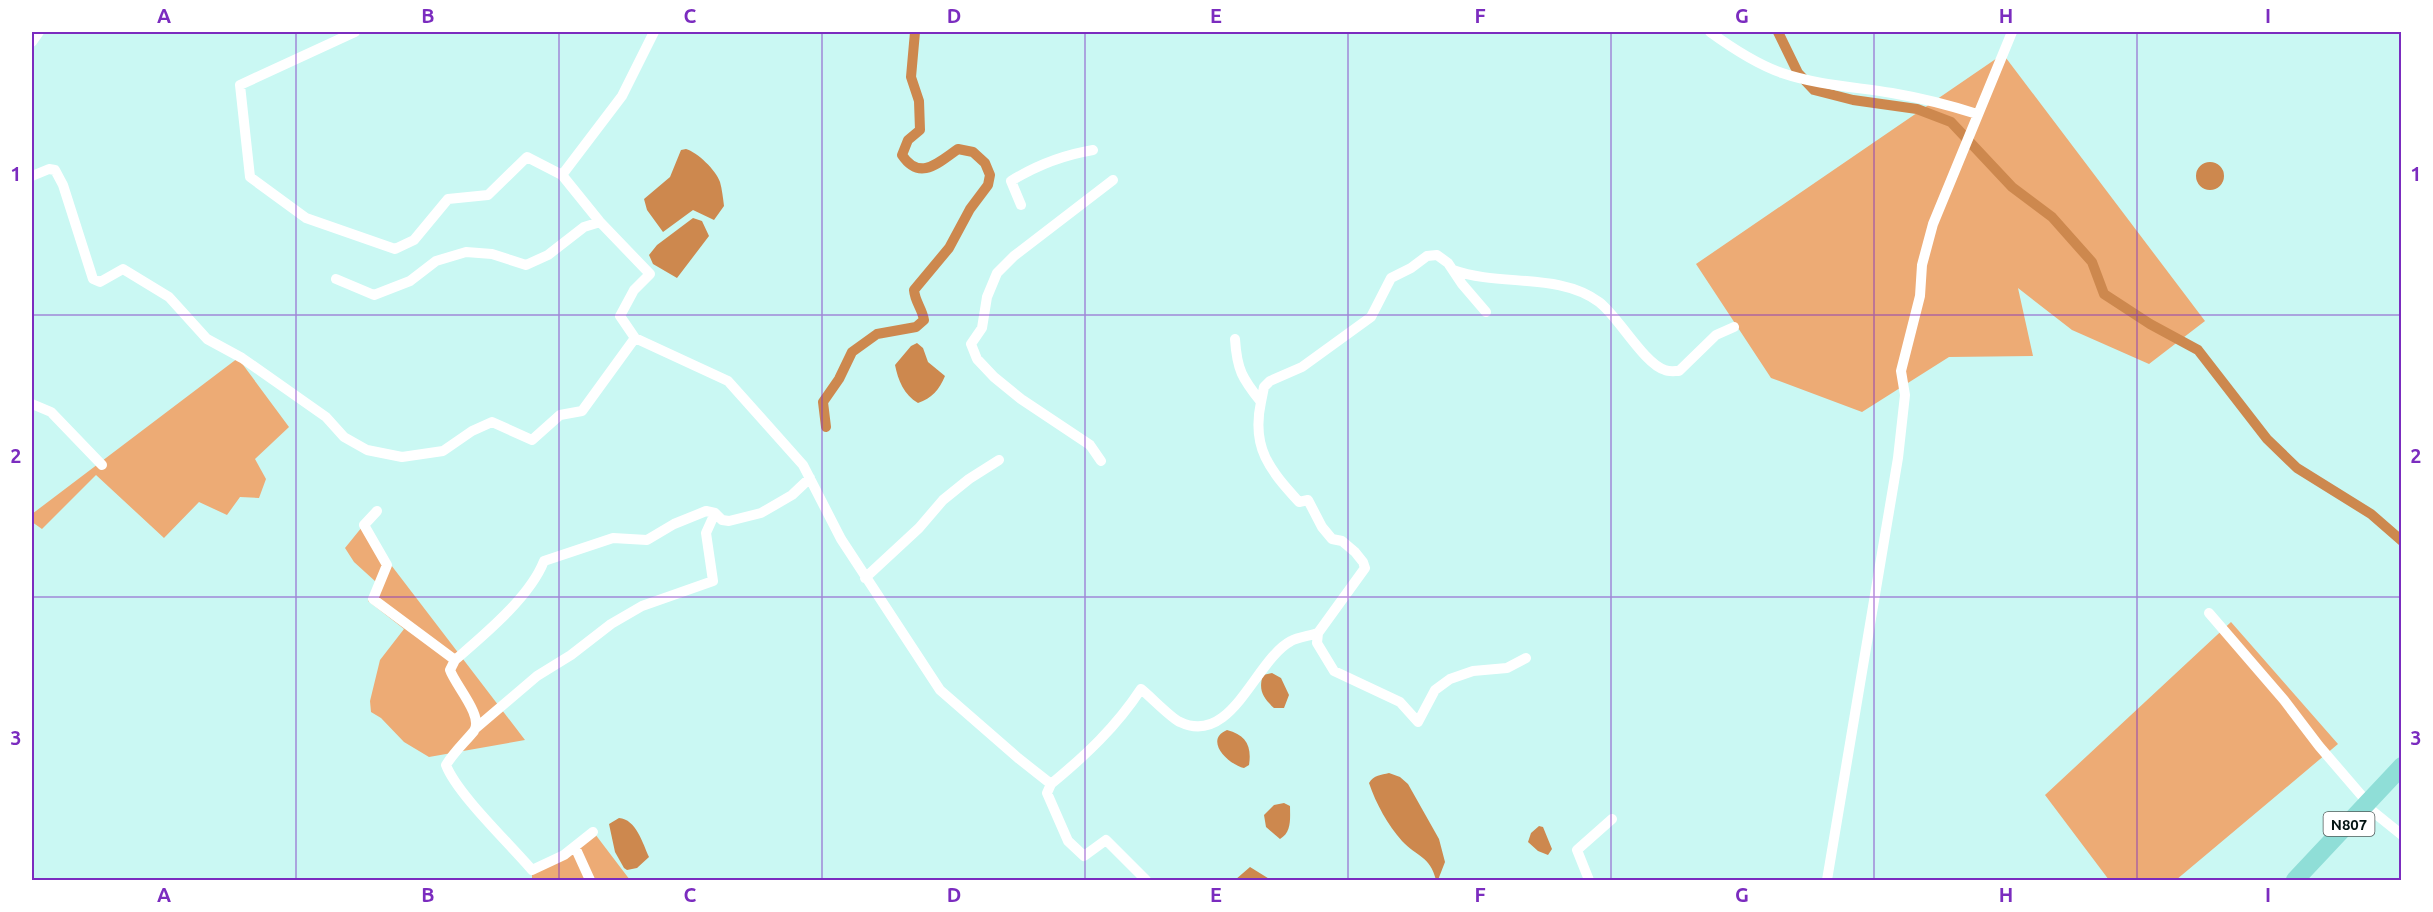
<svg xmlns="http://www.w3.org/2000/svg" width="2433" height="912" font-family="Ubuntu,sans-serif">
	<rect width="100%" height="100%" fill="#caf8f3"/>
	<path fill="#edab75" d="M2003,54L2205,321L2149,364L2072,330L2018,288L2033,356L1949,357L1862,412L1771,378L1696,264Z
		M238,358L289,427L255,459L266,479L259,498L240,497L227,515L199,502L164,538L96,475L42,529L32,522V514Z
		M362,527L525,740L429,757L404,742L381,718L371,712L370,701L380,660L404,629L368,601L376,582L354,562L345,548Z
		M2231,622L2338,744L2176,880H2109L2045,795Z
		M595,834L630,880H532V872Z"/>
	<path fill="#cd884e" d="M686,149C697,152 716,170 720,182C722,189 723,198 724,206L714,220L693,210L663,232L647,210L644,199L670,177L681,150Z
		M2196 176a14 14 0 1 1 28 0a14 14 0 1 1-28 0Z
		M693,218L702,221L709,236L677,278L653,264L649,255L657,245Z
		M917,343L923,348L928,362L945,376C939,390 932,398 918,403C904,395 898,380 895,365L911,346Z
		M1272,673L1281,678L1289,695L1284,708H1274C1263,698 1258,690 1263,675Z
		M1227,730C1246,735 1252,746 1249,765L1244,768C1229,765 1203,740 1227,730Z
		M1389,773L1400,777L1408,784L1439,839L1445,862L1438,880H1436C1430,856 1417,857 1402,841C1388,825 1376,804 1369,783C1374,775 1381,775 1389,773Z
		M1284,803L1290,806C1290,818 1292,832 1280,839L1266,827L1264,815L1274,805Z
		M619,818C636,819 643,844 649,857L637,868L627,870L624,868L615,852L609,824Z
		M1539,826L1543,827L1552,849L1548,855L1538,851L1528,842L1531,833Z
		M1250,867L1271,880H1235Z"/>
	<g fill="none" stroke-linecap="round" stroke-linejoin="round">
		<path stroke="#cd884e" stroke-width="10" d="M1778,32L1798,73L1814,90L1853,100L1917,109L1951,122L2012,187L2052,217L2092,262L2104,294L2150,324L2198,350L2267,439L2297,468L2371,514L2402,541
			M826,427L823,402L839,379L852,352L877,334L916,327L924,320C922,308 915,302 914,290L949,248L970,209L988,185L990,175L985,163L973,152L958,149C939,162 920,182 902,155L908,140L920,130L919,101L911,77L915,32"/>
		<path stroke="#fff" stroke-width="10" d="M355,32L240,85L250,177L306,218L395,249L414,240L448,199L488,195L527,157L562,175L622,96L654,32
			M1710,32C1732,48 1756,64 1782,73C1817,85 1856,87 1892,93C1921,98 1949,105 1977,114
			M32,42L39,32
			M562,175L600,222L650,274L634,290L620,316L635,338
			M32,176L49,169L55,170L63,185L93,279L100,282L123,269L169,297L207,339L242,358L326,417L344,437L367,450L402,457L443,451L472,431L492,422L532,440L560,415L582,411L635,338L728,381L803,465L841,539L940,690L1018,758L1051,784C1086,755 1116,727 1141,689C1150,696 1172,719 1180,722C1232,747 1255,660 1291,641C1298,637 1309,636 1318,633
			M1021,205L1011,181C1037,165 1063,155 1093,150
			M1453,270C1500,287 1559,272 1599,302C1618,316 1644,364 1665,370C1669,372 1675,371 1679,371L1716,335L1734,327
			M336,279L374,295L410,281L436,261L466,252L492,254L526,265L548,255L584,227L600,222
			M1235,339C1237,370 1242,378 1261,402C1251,448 1270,470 1299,502L1308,500L1322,527L1332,539L1342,541L1355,552L1363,562L1365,568L1318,633L1317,643L1334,671L1400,702L1418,722L1435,690L1450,679L1473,671L1507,668L1526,658
			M1261,402L1264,387L1270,381L1302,367L1371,317L1391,278L1411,268L1427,256L1437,255L1448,263L1462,284L1486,312
			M32,404L51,412L102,465
			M1101,461L1090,445L1021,399L994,377L977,359L971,344L982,328L987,297L997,273L1014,256L1113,180
			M377,511L364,525L387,565L373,599L455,660L450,670C455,685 484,716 474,731C465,742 454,752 446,765C457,794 510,844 532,870L564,855L593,832
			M865,578L919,528L943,500L969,479L999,460
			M2209,613L2284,700L2319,746L2368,803
			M455,660C484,635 530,597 544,561L613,538L647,540L674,524L706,511L715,513L722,520L729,521L761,513L792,495L810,478
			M476,728L537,676L571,655L611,624L642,606L713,581L706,533L715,513
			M1051,784L1047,793L1068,841L1084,856L1106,840L1146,880
			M2366,806L2402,835
			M575,847L590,880
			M1589,880L1577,850L1612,819
			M1827,880L1898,458L1905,395L1901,371L1920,296L1922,265L1933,224L2012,32"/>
		<path stroke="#8fded7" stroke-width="18" d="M2295,880L2402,766"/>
	</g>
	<path fill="none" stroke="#7b2cbf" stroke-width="1.5" stroke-opacity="0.55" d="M296,32V880M559,32V880M822,32V880M1085,32V880M1348,32V880M1611,32V880M1874,32V880M2137,32V880M32,315H2402M32,597H2402"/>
	<g text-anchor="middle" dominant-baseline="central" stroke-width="6" stroke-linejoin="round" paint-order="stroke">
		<rect fill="#fff" stroke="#505b5a" stroke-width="1.5" x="2323.5" y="812" width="51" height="24" rx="4.5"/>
		<g font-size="15" font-weight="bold" fill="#051514">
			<text x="2349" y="824">N807</text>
		</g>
	</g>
	<rect width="2433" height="912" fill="none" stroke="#ffffff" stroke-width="66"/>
	<rect x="33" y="33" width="2367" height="846" fill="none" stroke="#7b2cbf" stroke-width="2"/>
	<g font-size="20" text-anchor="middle" font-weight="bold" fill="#7b2cbf">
		<text x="164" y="23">A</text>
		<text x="428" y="23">B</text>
		<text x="690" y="23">C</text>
		<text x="954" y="23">D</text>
		<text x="1216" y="23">E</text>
		<text x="1480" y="23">F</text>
		<text x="1742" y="23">G</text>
		<text x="2006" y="23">H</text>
		<text x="2268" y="23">I</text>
		<text x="16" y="181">1</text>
		<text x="2416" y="181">1</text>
		<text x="16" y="463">2</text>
		<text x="2416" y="463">2</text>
		<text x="16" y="745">3</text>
		<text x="2416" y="745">3</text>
		<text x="164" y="902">A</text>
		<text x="428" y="902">B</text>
		<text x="690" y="902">C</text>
		<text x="954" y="902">D</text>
		<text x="1216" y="902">E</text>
		<text x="1480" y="902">F</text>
		<text x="1742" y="902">G</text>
		<text x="2006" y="902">H</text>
		<text x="2268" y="902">I</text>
	</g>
</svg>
